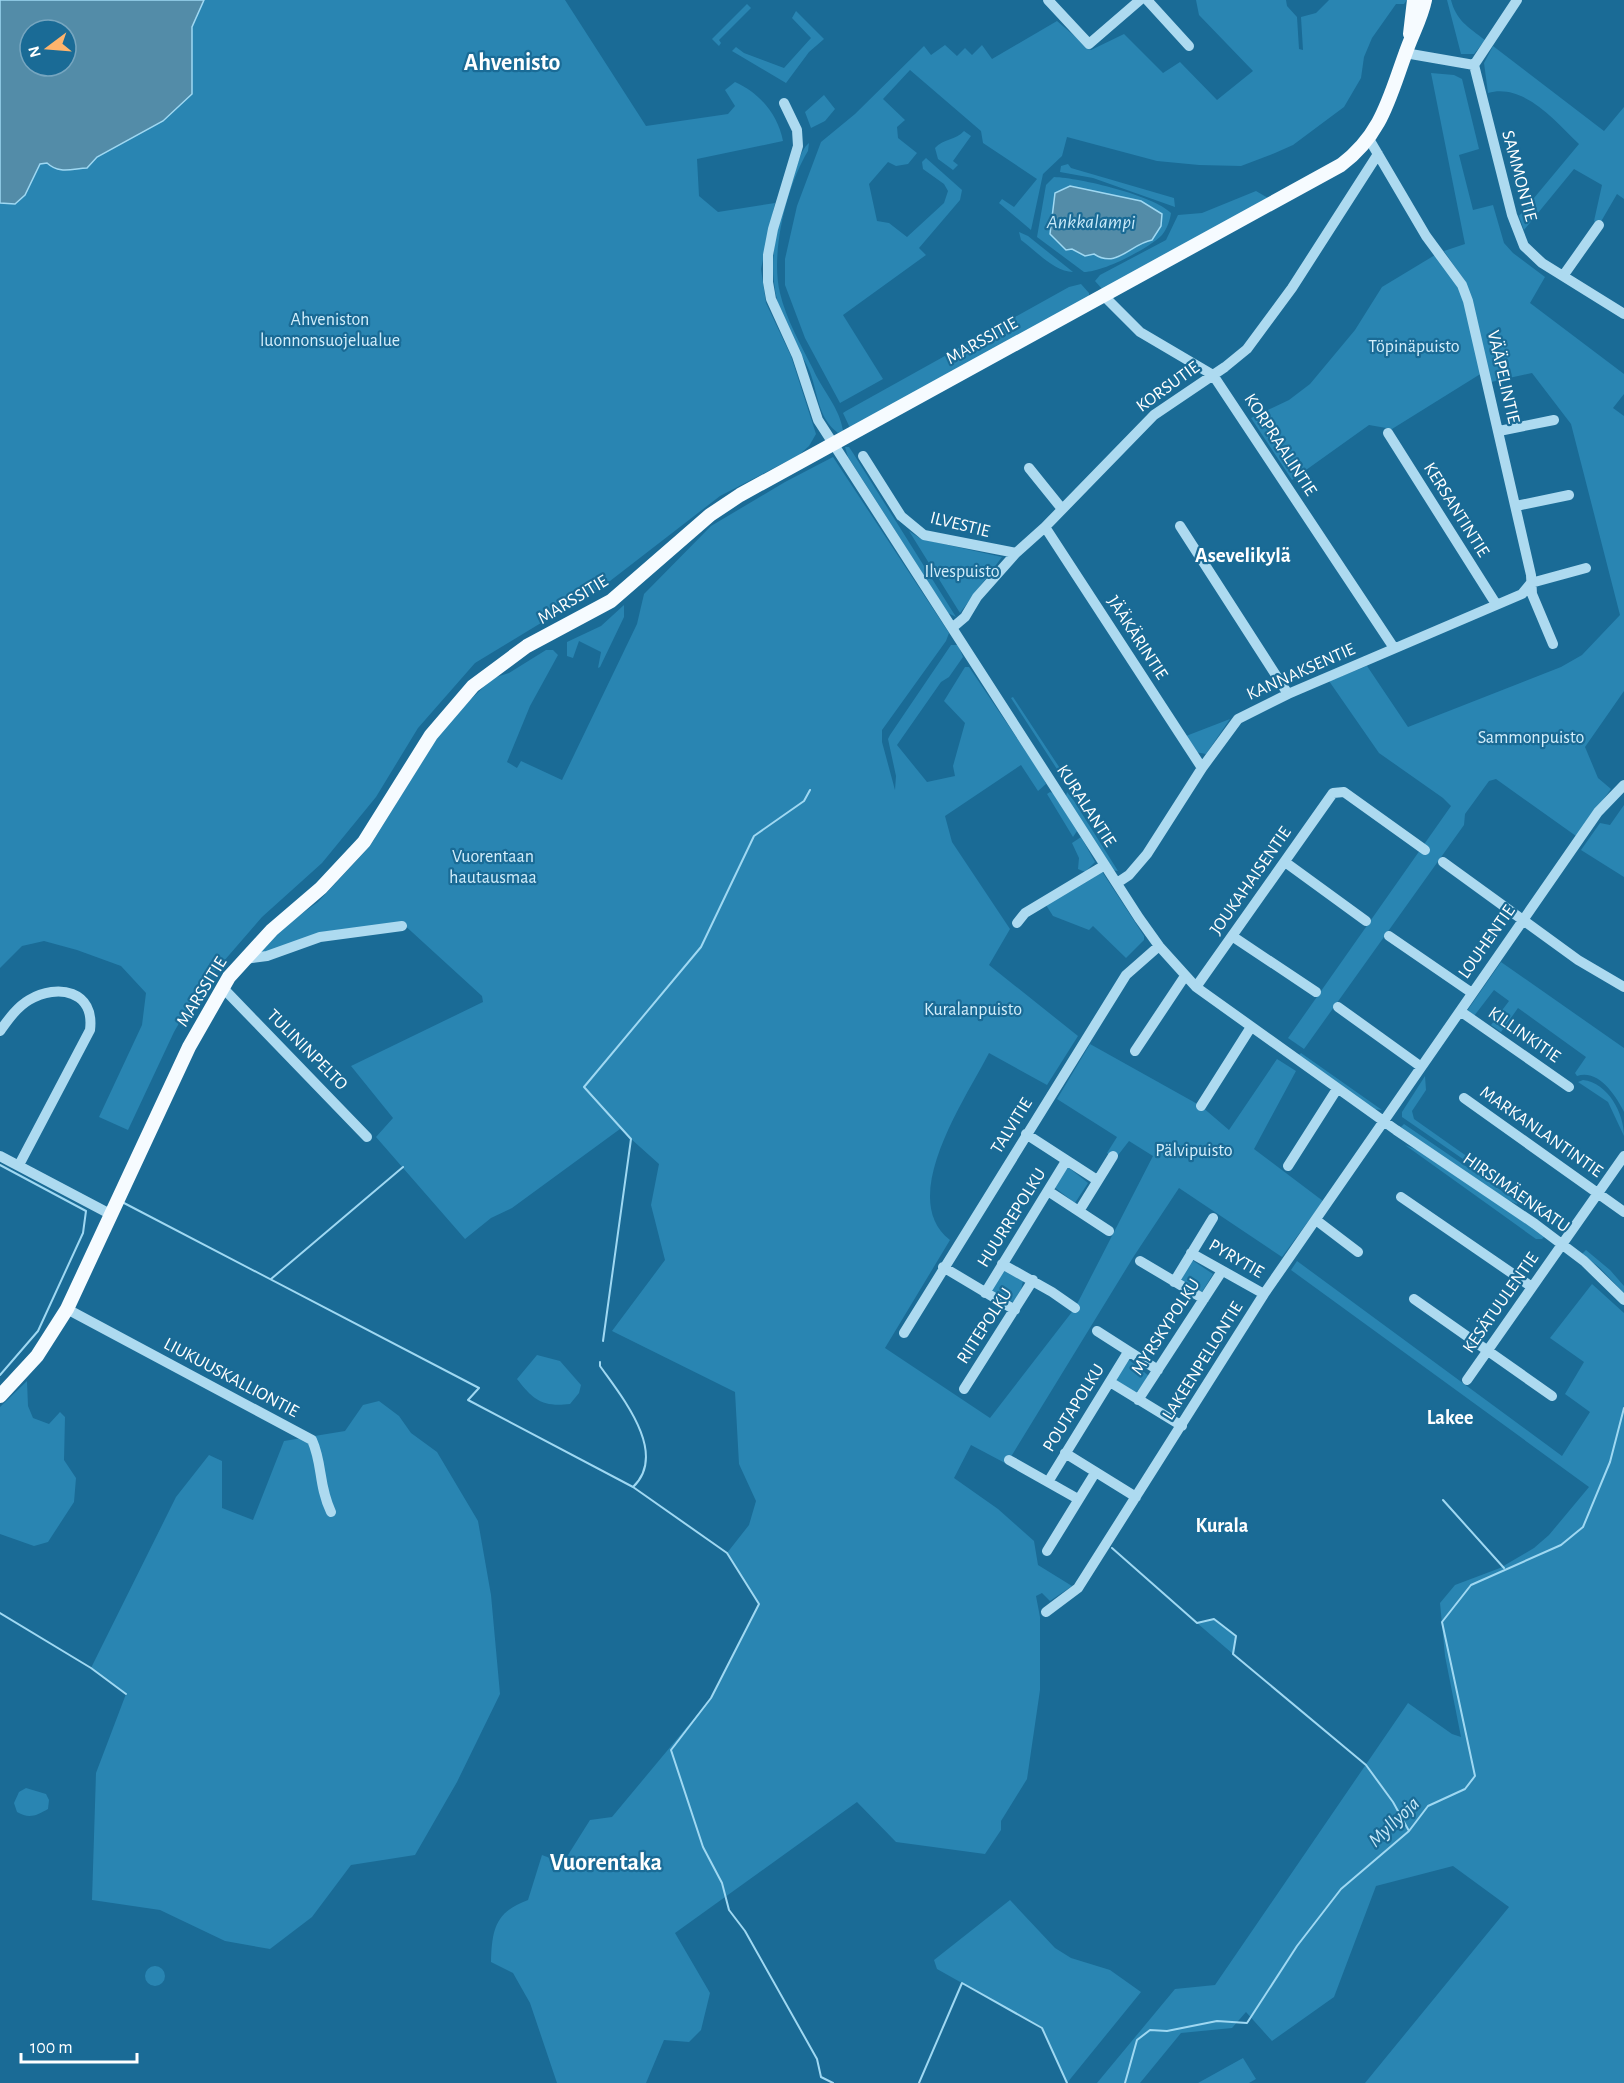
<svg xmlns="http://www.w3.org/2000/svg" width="1624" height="2083" font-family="'Alegreya Sans',sans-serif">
	<rect width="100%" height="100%" fill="#1a6b96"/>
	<path fill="#2985b2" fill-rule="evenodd" d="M0,0H565L646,126L728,114L735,106L725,90L735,82C760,93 778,115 783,141L697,159L699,196L718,212L775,203L761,269L766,303L791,356L816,434L809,446L799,455L720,496L610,581L475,663L418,728L376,797L322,863L262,917L197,992L174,1032L128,1130L99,1117L142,1025L146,993L121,966L77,950L44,941L22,946L0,968ZM30,30H66V66H30Z
		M1196,0H1286L1287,6L1297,17L1299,49L1303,50L1301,17L1316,13L1329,0H1407L1404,4H1396L1372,38L1364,57L1361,78L1344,107L1293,145L1275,153L1241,166L1199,165L1157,161L1067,137L1062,156L1043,174L1031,230L999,203L1002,199L1014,207L1037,179L983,143L981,131L910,70L883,99L905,120L897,127L898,138L917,153L908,164L896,166L888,162L869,184L877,221L889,223L907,237L944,203L948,191L944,184L923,169L922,162L926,158L962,190L960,200L919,248L926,255L843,315L883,379L840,403L805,338L785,285V259L797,206L821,142L855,114L924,46L931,55L945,45L957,56L965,48L972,55L982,45L992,59L1057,21L1091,50L1124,34L1163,73L1180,62L1217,100L1253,71L1199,15Z
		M1447,0H1451C1456,20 1468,27 1485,40L1474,54H1461Z
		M747,4L751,8L719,40L721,43L719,46L712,39Z
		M796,11L824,39L809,52L786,83L732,51L736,47L744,53L784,68L811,38L792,18Z
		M1493,46L1604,131L1624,107V199L1617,194L1599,225L1594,221L1602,185L1574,169L1524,230L1519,216L1579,144C1555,121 1524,83 1488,93L1484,63Z
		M1431,73L1454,75L1462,79L1479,149L1459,155L1473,210L1493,205L1504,243L1513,253L1545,277L1530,303L1624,374V394L1613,408L1624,416V691L1585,747L1598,778L1611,789L1576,836L1496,779L1489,781L1465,814L1464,825L1304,1049L1288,1038L1451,806L1443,798L1379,753L1329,681L1367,666L1408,727L1561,667L1582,655L1620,615L1571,424L1532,373L1491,382L1466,283L1444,251L1465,244Z
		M824,95L835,109L825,121L811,128L805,112Z
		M964,131L971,136L953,161L958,165L953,170L938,159L935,148C943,139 956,140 964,131Z
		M809,143L808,151C787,185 770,253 780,293C786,319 801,345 813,369C822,390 840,408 843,431L838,433C818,418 818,394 810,372C805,359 796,348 790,335C764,282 771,238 791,185C796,172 799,151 809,143Z
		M1068,164L1071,168L1174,198L1175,207L1093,178L1060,172L1061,166Z
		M1054,177C1080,178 1153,195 1171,213C1170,220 1167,229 1162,235C1148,249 1103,272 1084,272L1037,237L1046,185ZM1070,186L1141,201L1140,242C1124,254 1112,267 1094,254L1085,256L1072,249Z
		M1256,191L1268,198L1110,285L1102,289L1095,281L1100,275L1166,240L1178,215L1202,213Z
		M1019,232L1028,236L1073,272C1055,272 1036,251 1021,240Z
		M1435,255L1458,287L1466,304L1482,373L1392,429L1369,425L1292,480L1251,418L1289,400L1310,384L1355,330L1382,287Z
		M1081,284L1089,293V298L850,428L843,413L846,411L1069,287Z
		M845,447H849L853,453L956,617L948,613L848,457Z
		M833,457L949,633L946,641L882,730V742L895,790L896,776L888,739L890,735L951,645H958L963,657L949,677L941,682L897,745L927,782L955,776L953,766L965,723L944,701L965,667H969L1043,777L1046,784L1038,791L1021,765L945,816L952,842L1010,929L989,965L1078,1036L1047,1085L989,1053C966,1098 896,1199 950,1240L885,1348L990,1418L1075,1308L1153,1156L1129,1141L1115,1159L1107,1153L1117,1137L1057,1099L1090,1044L1201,1106L1229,1130L1277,1059L1296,1071L1254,1149L1323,1201L1282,1257L1179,1188L1134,1256L1009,1460L1005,1463L971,1445L954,1478L998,1509L1034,1541L1038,1565L1072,1586L1050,1601L1042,1593L1036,1596L1040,1617V1690L1027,1779L1001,1821V1830L985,1854L896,1842L857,1802L675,1933L710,1993L701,2030L689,2042L664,2040L646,2083H557L530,2003L513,1973L491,1962C492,1930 495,1912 528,1900L542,1855L563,1863L590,1820L612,1817L711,1698L759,1604L727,1553L749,1525L756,1501L739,1464L735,1392L612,1331L665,1260L651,1205L659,1164L620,1129L512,1208L491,1218L465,1239L376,1137L393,1118L351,1066L483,1002L482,996L401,922L323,932L258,955L286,925L318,902L370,846L446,723L493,678L509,673L546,650H553L558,655L530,706L507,762L517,768L521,761L562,780L637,624L644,594L711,526L785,482Z
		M909,531L921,539L1002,557L960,613Z
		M624,605V617L600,667L598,668L601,652L579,641L573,658L567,656V642L601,626Z
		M1013,697L1065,776L1066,783L1011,698Z
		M1230,719L1206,754L1195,752L1186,736Z
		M1050,792L1053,793L1077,831L1073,837L1047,794Z
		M1067,792L1074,801L1118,871L1112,870L1066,796Z
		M1624,805V877L1581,850L1600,823L1610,825Z
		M1081,837L1095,862L1085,872L1078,869L1079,858L1072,843Z
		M1101,870L1144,936V940L1126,958L1093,926L1089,930L1053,916L1046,905Z
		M1501,962L1624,1048V1112C1616,1096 1599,1069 1577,1076L1575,1073L1586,1057L1518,1008L1501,1032L1491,1025L1509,1001L1494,990L1474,1016L1467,1011Z
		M1301,1053L1382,1110L1374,1109L1299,1055Z
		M1425,1076L1426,1090L1412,1111L1414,1119L1560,1222L1557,1224L1402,1117V1112Z
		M1583,1080C1608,1083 1624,1113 1624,1136L1608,1102L1578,1082Z
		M1404,1124L1518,1202L1517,1204L1500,1197L1401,1127Z
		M1405,1145L1422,1152L1545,1236L1542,1239H1536Z
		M1068,1167L1088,1183L1075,1203L1054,1187Z
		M1586,1250L1610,1270L1624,1286V1293L1600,1268L1582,1254Z
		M1192,1260L1213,1274L1202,1292L1181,1280Z
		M1297,1261L1562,1456L1590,1412L1565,1394L1584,1362L1550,1338L1592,1284L1624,1313V2083H1365L1509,1907L1453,1866L1376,1886L1334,1997L1272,2041L1246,2012L1232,2028L1181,2033L1140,2083H1097L1175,1989L1215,1985L1408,1703L1452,1734L1461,1737L1445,1656L1440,1603L1455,1585L1500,1568L1534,1548L1549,1535L1589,1487L1291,1270Z
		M1002,1270L1023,1281L1020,1294L1013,1302L990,1292Z
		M537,1355L560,1361L581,1385L579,1393L570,1404C543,1407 534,1401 517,1379Z
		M1129,1360L1149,1376L1136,1393L1117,1381V1377Z
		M27,1381L28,1406L33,1418L49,1424L60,1412L65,1417L64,1460L76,1478L74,1502L48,1542L34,1546L0,1534V1407Z
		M379,1401L399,1416L411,1433L437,1452L478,1521L491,1595L500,1694L457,1782L415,1855L351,1865L312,1917L270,1949L225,1941L160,1910L92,1900L96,1773L126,1694L91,1668L176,1497L209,1455L222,1461V1508L253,1520L284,1441L345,1431L363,1405Z
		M1214,1619L1236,1636L1233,1654L1197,1623Z
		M26,1788L46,1794L49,1800L48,1809C36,1816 29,1819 17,1812L14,1803L19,1792Z
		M1010,1900L1055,1948L1071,1958L1110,1970L1141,1992L1067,2083L1042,2028L937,1969L934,1960Z
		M145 1976a10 10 0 1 1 20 0a10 10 0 1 1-20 0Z
		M1243,2058L1256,2079L1249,2083H1198Z"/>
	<path fill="#538ca8" stroke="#9fd8f2" stroke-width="1.5" fill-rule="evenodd" d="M0,0H204L192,27V94L163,121L97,157L87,168C71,169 59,174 47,163L40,164L25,195L15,204L0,203ZM30,30H66V66H30Z
		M1070,186L1141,201L1162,214L1161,226L1152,240C1130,244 1117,269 1094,254L1085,256L1072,249L1066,250L1050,234L1055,193Z"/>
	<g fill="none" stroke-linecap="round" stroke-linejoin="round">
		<path stroke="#9fd8f2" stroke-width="2" d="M0,1165L86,1211L83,1233L38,1331L0,1375
			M124,1203L479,1388L468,1400L633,1487
			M271,1279L403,1167
			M603,1341L631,1139L584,1087L701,947L754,836L804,801L810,790
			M600,1362V1366C621,1396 669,1453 633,1487L727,1553L759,1604L711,1698L671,1750L703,1847L722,1883L729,1910L745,1931L817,2059L821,2077L833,2083
			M1443,1500L1504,1568
			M1112,1548L1197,1623L1214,1619L1236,1636L1233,1654L1366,1765L1393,1802L1409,1831
			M0,1613L91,1668L126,1694
			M919,2083L962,1983L1042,2028L1067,2083
			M1125,2083L1137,2040L1150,2030L1167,2031L1217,2021L1247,2023L1297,1946L1341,1889L1409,1831L1428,1806L1465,1789L1475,1776L1442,1622L1471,1585L1561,1545L1583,1527L1610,1462L1624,1408"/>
		<path stroke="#addaf0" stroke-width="10" d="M1048,0L1089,44L1140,0
			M1147,0L1189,46
			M1517,0L1474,65L1512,215L1524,246L1542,263L1624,314
			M1405,53L1474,65
			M784,103L797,130L798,146L773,229L768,255V282L771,299L797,356L818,420L1139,918L1159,946L1196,987L1396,1130L1535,1224L1584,1261L1624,1300
			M1369,139L1426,236L1462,285L1468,301L1531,575L1532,594L1553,644
			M1563,276L1599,225
			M1103,295L1140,332L1213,375L1394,648
			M1499,431L1554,420
			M1388,433L1496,604
			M863,456L901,516L924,535L1016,553
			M1029,468L1062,509
			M1516,506L1569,495
			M1180,526L1288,694
			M1045,527L1202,768
			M952,628L965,617L977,597L1016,553L1045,527L1154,415L1225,367L1247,349L1292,288L1378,154
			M1285,862L1366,921
			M1443,862L1578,960L1624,987
			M1117,883L1129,875L1147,854L1202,768L1238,719L1288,694L1522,594L1531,583L1586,568
			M1017,923L1025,913L1105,865
			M1232,936L1316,992
			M1389,936L1472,993
			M245,959L267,956L320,937L402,926
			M1196,987L1333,793L1344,792L1425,850
			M223,988L367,1137
			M1338,1007L1420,1066
			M1460,1011L1569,1087
			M0,1031C8,1020 17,1007 29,1000C58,983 95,991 90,1030L19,1165
			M1135,1051L1185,976
			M1464,1098L1624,1212
			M1201,1106L1251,1027
			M1026,1134L1097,1180
			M0,1156L110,1214
			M1288,1166L1337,1089
			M1048,1191L1109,1231
			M1401,1197L1532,1287
			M1079,1211L1113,1156
			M1316,1220L1358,1252
			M1191,1253L1264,1294
			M1140,1261L1204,1299
			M1002,1264L1052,1292L1075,1308
			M943,1267L1015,1310
			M1174,1282L1213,1218
			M985,1293L1066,1161
			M1414,1299L1552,1396
			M67,1309L312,1440C323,1465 318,1484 331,1512
			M1097,1331L1158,1370
			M904,1333L1126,975L1159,946
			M1467,1380L1624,1156
			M1110,1382L1182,1426
			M964,1389L1033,1280
			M1138,1400L1222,1271
			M1065,1453L1136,1497
			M1009,1460L1078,1499
			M1048,1482L1128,1352
			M1047,1551L1095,1473
			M1046,1612L1078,1588L1264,1294L1598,812L1624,785"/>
		<path stroke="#f6fbff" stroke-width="14" d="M1410,34L1414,0
			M0,1396L37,1356L67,1309L189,1047L229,977L272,930L321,888L364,842L431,735L473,686L527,646L611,601L710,515L740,495L1341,165C1382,134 1389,98 1406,52C1412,34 1421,19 1425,0"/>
	</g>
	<g text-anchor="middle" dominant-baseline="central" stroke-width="4.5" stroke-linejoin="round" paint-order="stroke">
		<g font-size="18" fill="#fff" stroke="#1a6b96">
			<text transform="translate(1519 176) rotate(75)">SAMMONTIE</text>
			<text transform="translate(982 341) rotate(-29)">MARSSITIE</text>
			<text transform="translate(1503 377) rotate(77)">VÄÄPELINTIE</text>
			<text transform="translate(1168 387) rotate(-36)">KORSUTIE</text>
			<text transform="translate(1280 445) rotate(57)">KORPRAALINTIE</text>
			<text transform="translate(1456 510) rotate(58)">KERSANTINTIE</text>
			<text transform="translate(960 525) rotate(14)">ILVESTIE</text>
			<text transform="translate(573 600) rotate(-31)">MARSSITIE</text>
			<text transform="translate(1137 638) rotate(57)">JÄÄKÄRINTIE</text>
			<text transform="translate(1301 672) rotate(-24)">KANNAKSENTIE</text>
			<text transform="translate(1086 806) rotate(57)">KURALANTIE</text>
			<text transform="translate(1251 881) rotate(-55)">JOUKAHAISENTIE</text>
			<text transform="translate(1487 942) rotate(-55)">LOUHENTIE</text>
			<text transform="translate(202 992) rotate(-58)">MARSSITIE</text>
			<text transform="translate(1524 1035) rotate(35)">KILLINKITIE</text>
			<text transform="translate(307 1050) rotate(45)">TULININPELTO</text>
			<text transform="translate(1012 1126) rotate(-58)">TALVITIE</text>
			<text transform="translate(1541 1132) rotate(35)">MARKANLANTINTIE</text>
			<text transform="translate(1516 1193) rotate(35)">HIRSIMÄENKATU</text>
			<text transform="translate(1012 1218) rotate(-58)">HUURREPOLKU</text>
			<text transform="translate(1236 1259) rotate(30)">PYRYTIE</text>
			<text transform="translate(1501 1303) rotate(-55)">KESÄTUULENTIE</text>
			<text transform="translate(985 1326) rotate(-57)">RIITEPOLKU</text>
			<text transform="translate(1166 1327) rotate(-57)">MYRSKYPOLKU</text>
			<text transform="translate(1203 1361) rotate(-58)">LAKEENPELLONTIE</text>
			<text transform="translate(231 1378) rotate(28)">LIUKUUSKALLIONTIE</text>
			<text transform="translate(1074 1408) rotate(-58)">POUTAPOLKU</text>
		</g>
		<g font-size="18" fill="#d3eefb" stroke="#1a6b96">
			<text x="330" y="320">Ahveniston<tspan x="330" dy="21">luonnonsuojelualue</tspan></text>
			<text x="1414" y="347">Töpinäpuisto</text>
			<text x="962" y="572">Ilvespuisto</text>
			<text x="1531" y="738">Sammonpuisto</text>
			<text x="493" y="857">Vuorentaan<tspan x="493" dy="21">hautausmaa</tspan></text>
			<text x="973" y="1010">Kuralanpuisto</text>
			<text x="1194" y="1151">Pälvipuisto</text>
		</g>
		<g font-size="20" font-style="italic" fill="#c7e9f9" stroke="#1a6b96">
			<text x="1091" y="222">Ankkalampi</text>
			<text transform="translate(1394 1822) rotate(-44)">Myllyoja</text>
		</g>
		<g font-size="20" font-weight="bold" fill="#fff" stroke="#1a6b96">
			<text x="1450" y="1418">Lakee</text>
			<text x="1222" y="1526">Kurala</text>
		</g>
		<g font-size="21" font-weight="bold" fill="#fff" stroke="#1a6b96">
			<text x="1243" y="555">Asevelikylä</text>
		</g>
		<g font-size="24" font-weight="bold" fill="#fff" stroke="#1a6b96">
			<text x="512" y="63">Ahvenisto</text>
			<text x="606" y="1863">Vuorentaka</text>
		</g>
	</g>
	<g transform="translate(48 48) rotate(254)"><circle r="28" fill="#1a6b96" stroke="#76a6c0" stroke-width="1.5"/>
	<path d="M0-4.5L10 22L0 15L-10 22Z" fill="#ffb46c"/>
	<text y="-9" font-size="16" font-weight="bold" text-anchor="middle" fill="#ffffff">N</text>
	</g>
	<path d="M21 2053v9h116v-9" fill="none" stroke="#ffffff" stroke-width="3"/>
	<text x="30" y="2053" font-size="18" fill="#ffffff" stroke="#1a6b96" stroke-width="4.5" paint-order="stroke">100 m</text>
</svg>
